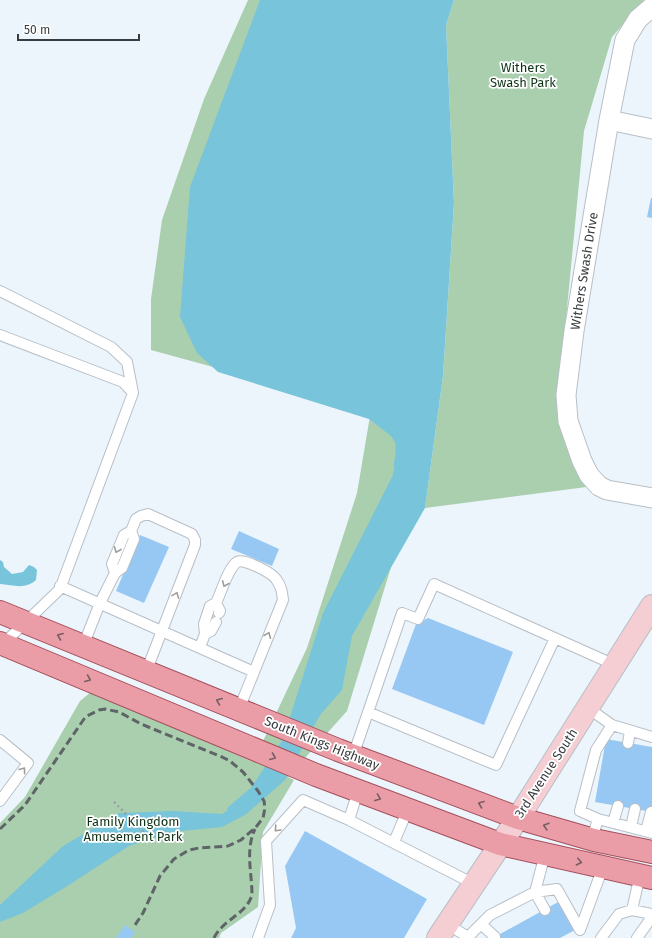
<svg xmlns="http://www.w3.org/2000/svg" width="652" height="938" font-family="'Fira Sans',sans-serif">
	<rect width="100%" height="100%" fill="#edf5fc"/>
	<path fill="#aacfae" d="M248,0H447L399,541L347,711L288,777L294,780L263,832L258,907L221,933L219,938H0V823L25,797L80,701L91,692L253,762L307,648L357,493L371,410L151,350V299L162,220L204,99Z
		M454,0H644L612,37L584,131L559,392L594,486L425,508L443,376L454,203L446,25Z"/>
	<path fill="#78c4da" d="M260,0H454L446,25L454,203L443,376L425,508L352,636L342,690L320,715L285,780L245,815L222,827L172,832L129,846L69,885L23,913L0,922V905L63,846L119,813L173,811L222,814L244,799L283,739L323,613L392,477L400,450L391,436L369,419L218,372L197,353L180,317L190,187Z
		M0,560L3,562L4,567L12,574L23,572L29,565L34,567L37,570L36,580C25,590 13,585 0,584Z"/>
	<g fill="none" stroke-linecap="round" stroke-linejoin="round">
		<path stroke="#78c4da" stroke-width="5" d="M396,466L398,455V440
			M230,809L251,791"/>
	</g>
	<path fill="#97c8f4" d="M651,198H652V218L647,217Z
		M239,531L279,549L272,566L231,549Z
		M140,535L169,547L144,603L116,591Z
		M428,618L513,652L484,725L392,689L416,624Z
		M606,739L652,747V812L595,802Z
		M305,831L427,899L404,938H291L296,928L285,866Z
		M560,901L575,930L560,938H493Z
		M125,925L135,932L131,938H116Z"/>
	<g fill="none" stroke-linecap="round" stroke-linejoin="round">
		<g stroke="#b8bfc6" stroke-width="12">
			<path id="service" d="M0,291L111,347L127,362L133,393
				M0,335L123,382L133,393L60,589L3,644
				M115,573L112,564L124,535L131,531L136,519L141,516L148,514L192,534L195,540V545L146,672
				M60,586L254,672L239,709
				M216,603L220,611L219,613
				M205,634L211,631L216,622
				M83,646L100,603L115,573L122,568L134,539L131,531
				M200,647L205,634L204,624L210,606L216,603C221,593 228,568 237,562C244,558 272,573 276,579C281,586 282,591 283,600L254,672
				M588,708L612,725L652,737
				M368,712L496,765L555,638
				M0,740L28,763L0,801
				M628,743L630,731
				M353,756L402,613L418,619L434,584L615,665
				M598,819L580,811L596,750L612,725
				M349,820L474,884
				M613,823L618,806
				M631,827L635,809
				M646,831L651,812
				M592,839L598,819L652,833
				M394,842L408,809
				M640,875L632,910L652,914
				M545,910L535,892L545,854
				M447,924L468,937L490,915L535,892L557,889L580,930L603,867
				M481,924L495,937
				M258,938L270,905L266,841L303,800L349,820L358,791
				M601,938L619,914L632,910
				M637,938L652,917"/>
		</g>
		<g stroke="#b8bfc6" stroke-width="21">
			<path id="minor" d="M652,7L638,19L625,40L609,120L574,331L566,395L568,421L582,461L589,475L599,486L607,490L652,498
				M609,120L652,129"/>
		</g>
		<g stroke="#b8bfc6" stroke-width="24">
			<path id="secondary" d="M438,938L518,818L652,606"/>
		</g>
		<g stroke="#a4505c" stroke-width="24">
			<path id="primary" d="M0,612L338,750L518,818L594,840L652,852
				M0,643L316,775L500,844L652,878"/>
		</g>
		<path stroke="#989ea3" stroke-width="2.5" stroke-dasharray="2 3" stroke-linecap="butt" d="M114,802L154,842"/>
		<use href="#service" stroke="#fff" stroke-width="10"/>
		<use href="#minor" stroke="#fff" stroke-width="19"/>
		<use href="#secondary" stroke="#f5ced3" stroke-width="22"/>
		<use href="#primary" stroke="#eb9da7" stroke-width="22"/>
		<path stroke="#5f6467" stroke-width="3" stroke-dasharray="8 4" stroke-linecap="butt" d="M0,829L25,805L84,719L87,716L99,710L105,709L119,712L141,724L222,757L230,761L243,772L258,791L264,801L265,808L263,818L256,827L241,840L228,846L199,848L189,850L174,859L160,876L143,913L133,928
			M214,938C223,919 246,915 252,895C252,873 245,850 255,829"/>
	</g>
	<defs><path id="oneway-chevron" d="M-2-3.5L2.5 0L-2 3.5" fill="none" stroke-width="1.6" stroke-linecap="round" stroke-linejoin="round"/></defs>
	<g stroke="#9c9e9e">
		<use href="#oneway-chevron" transform="translate(117 550) rotate(112)"/>
		<use href="#oneway-chevron" transform="translate(225 584) rotate(113)"/>
		<use href="#oneway-chevron" transform="translate(176 595) rotate(-69)"/>
		<use href="#oneway-chevron" transform="translate(268 635) rotate(-68)"/>
		<use href="#oneway-chevron" transform="translate(23 770) rotate(-53)"/>
		<use href="#oneway-chevron" transform="translate(277 829) rotate(133)"/>
	</g>
	<g stroke="#775e63">
		<use href="#oneway-chevron" transform="translate(60 636) rotate(-158)"/>
		<use href="#oneway-chevron" transform="translate(88 679) rotate(23)"/>
		<use href="#oneway-chevron" transform="translate(219 701) rotate(-158)"/>
		<use href="#oneway-chevron" transform="translate(273 757) rotate(22)"/>
		<use href="#oneway-chevron" transform="translate(378 798) rotate(21)"/>
		<use href="#oneway-chevron" transform="translate(481 804) rotate(-159)"/>
		<use href="#oneway-chevron" transform="translate(546 826) rotate(-164)"/>
		<use href="#oneway-chevron" transform="translate(579 862) rotate(13)"/>
	</g>
	<g text-anchor="middle" dominant-baseline="central" stroke-width="3.5" stroke-linejoin="round" paint-order="stroke">
		<g font-size="13" fill="#0e3316" stroke="#fff">
			<text x="523" y="67">Withers<tspan x="523" dy="15">Swash Park</tspan></text>
			<text x="133" y="821">Family Kingdom<tspan x="133" dy="15">Amusement Park</tspan></text>
		</g>
		<g font-size="13" fill="#383c3e" stroke="#fff">
			<text transform="translate(584 271) rotate(-81)">Withers Swash Drive</text>
			<text transform="translate(322 743) rotate(22)">South Kings Highway</text>
			<text transform="translate(546 773) rotate(-57)">3rd Avenue South</text>
		</g>
	</g>
	<path d="M18 34v6h121v-6" fill="none" stroke="#383c3e" stroke-width="2"/>
	<text x="24" y="34" font-size="12" fill="#383c3e" stroke="#ffffff" stroke-width="3" paint-order="stroke">50 m</text>
</svg>
